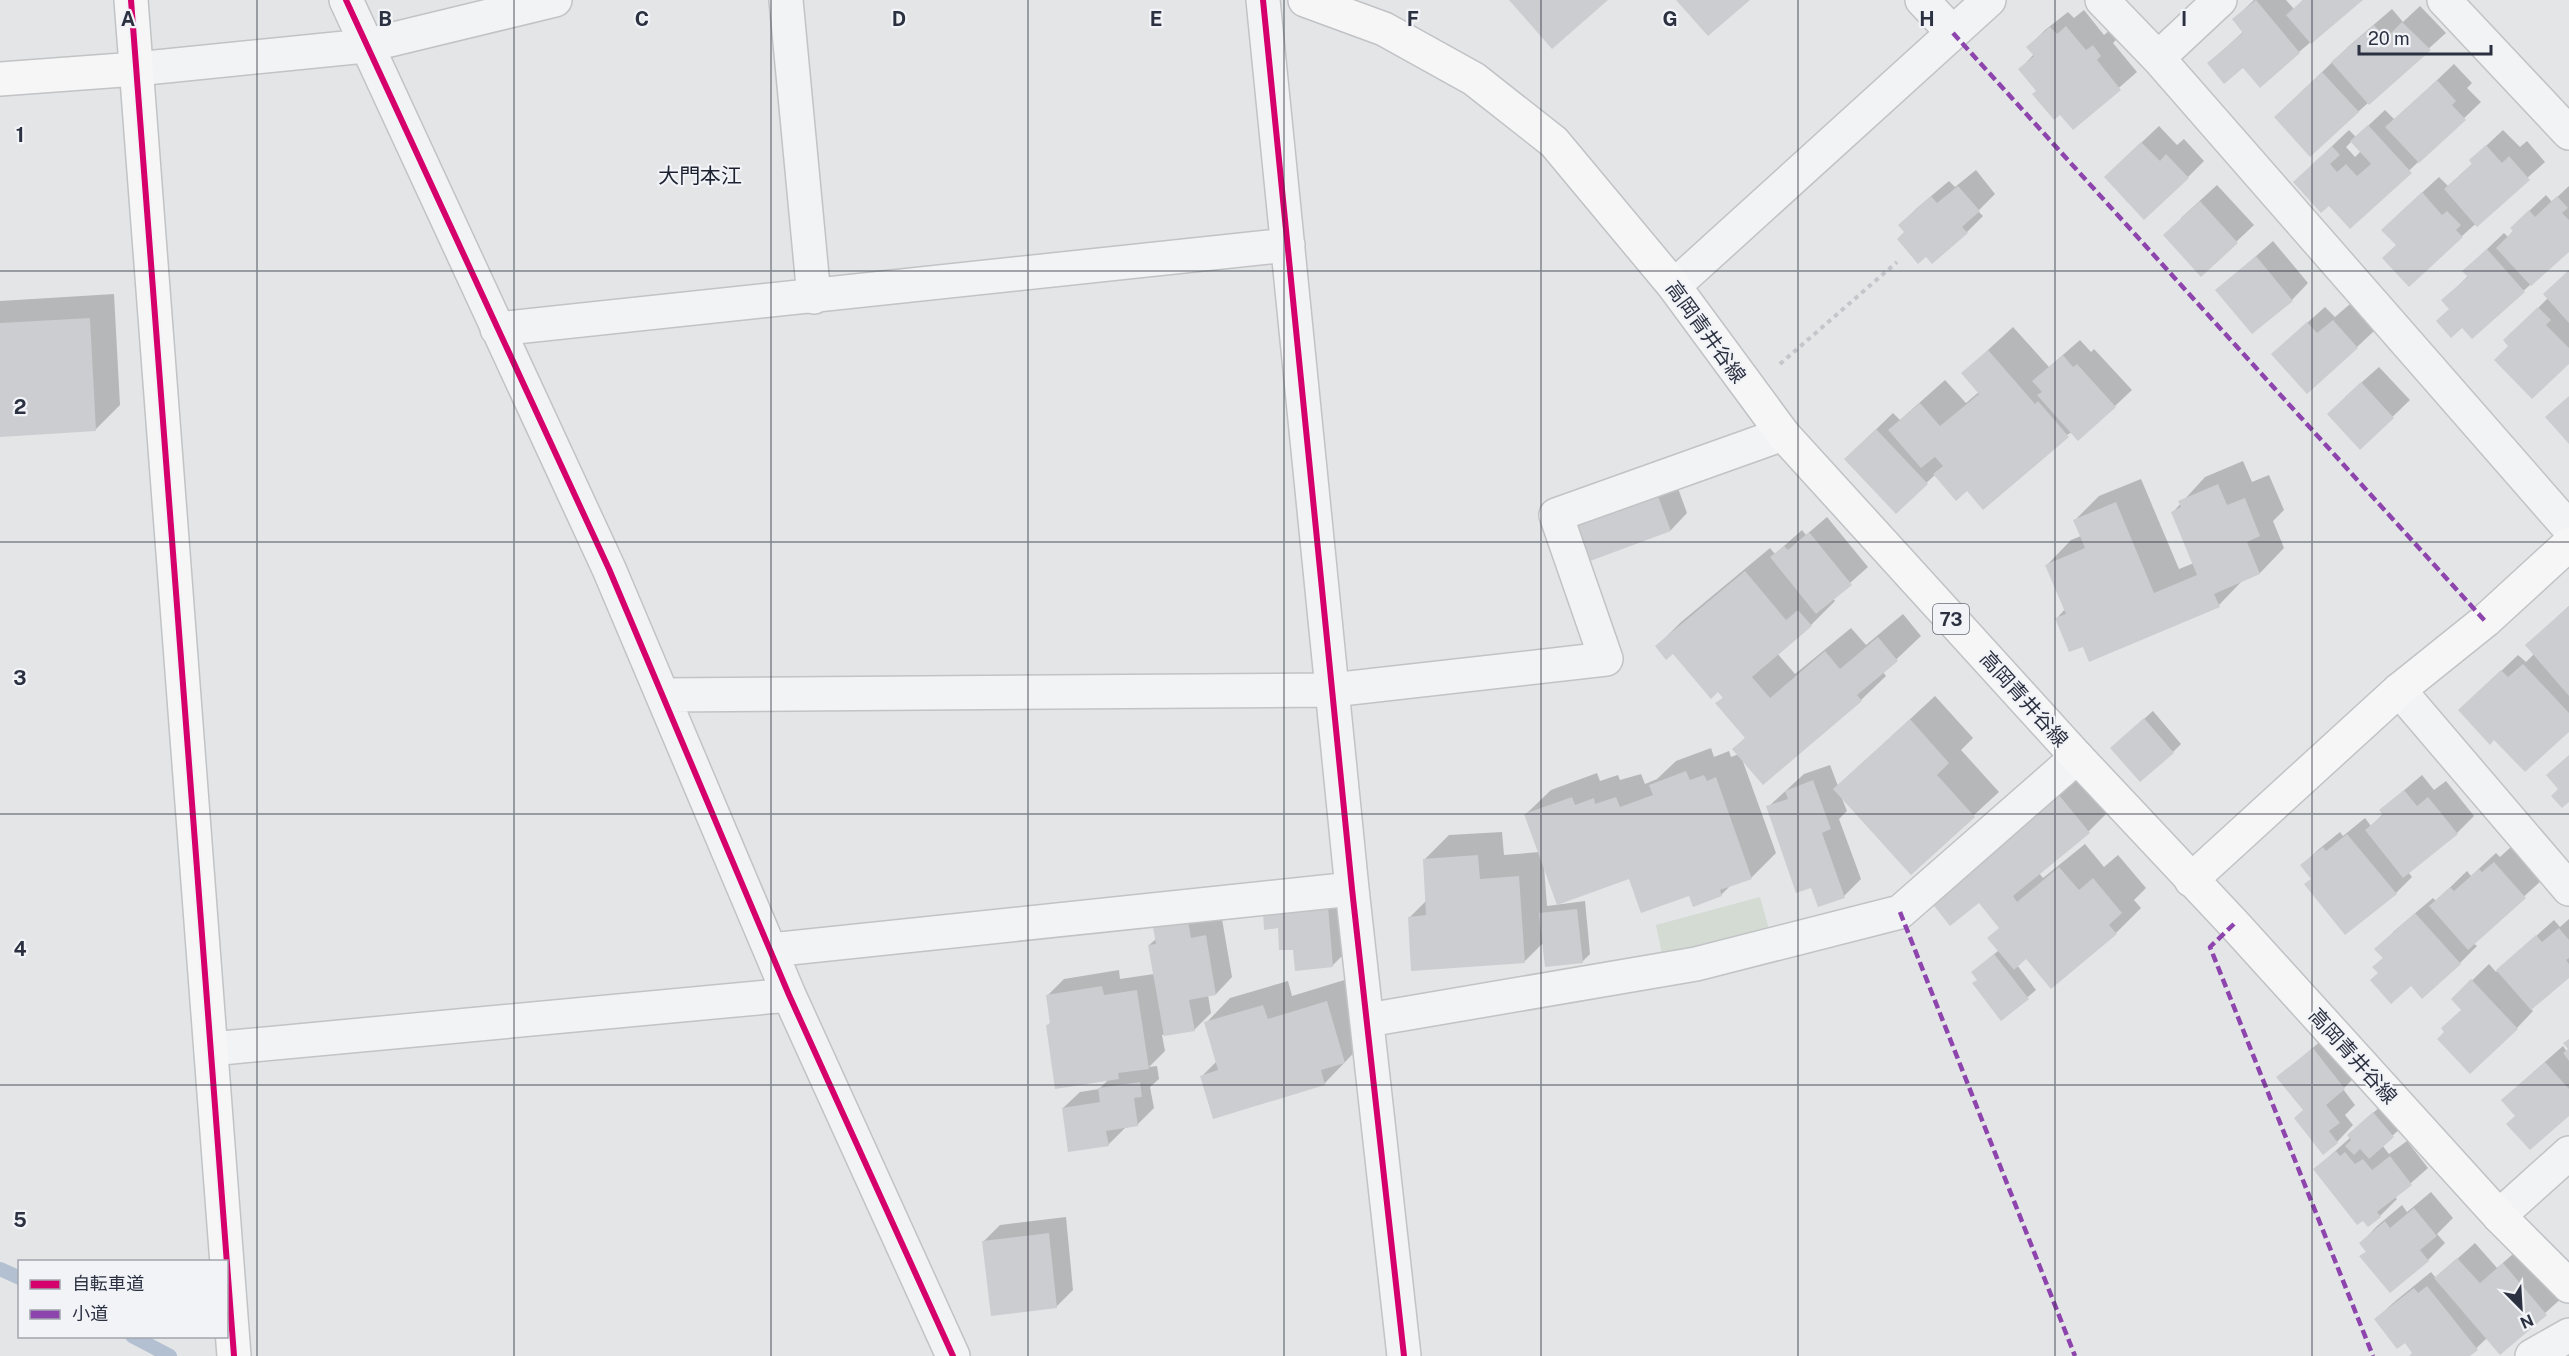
<svg xmlns="http://www.w3.org/2000/svg" width="2569" height="1356" font-family="'Public Sans','Noto Sans JP',sans-serif">
	<rect width="100%" height="100%" fill="#e3e5e7"/>
	<path fill="#d3dbd3" d="M1760,897L1771,937L1664,963L1656,925Z"/>
	<path fill="#0003" fill-rule="evenodd" d="M2254,0H2286L2294,9L2303,0H2360L2299,52L2243,66L2209,63L2244,31L2234,19Z
		M2420,6L2446,33L2310,155L2293,100L2349,46L2392,9L2403,22Z
		M2084,10L2104,35L2110,30L2117,39L2113,43L2137,72L2073,128L2020,69L2034,54L2028,47L2045,30L2068,12L2074,18Z
		M2454,64L2472,83L2467,88L2481,102L2350,227L2311,166L2349,130L2356,137L2385,110L2395,120ZM2352,141L2361,151L2355,157L2346,147Z
		M2159,126L2177,145L2184,139L2204,161L2188,177L2123,160Z
		M2503,130L2520,147L2527,141L2545,162L2462,236L2397,245L2400,213L2439,177L2448,186L2473,163L2471,160Z
		M1976,170L1995,194L1978,211L1983,216L1967,232H1906L1900,225L1917,208L1949,181L1955,187Z
		M2217,185L2254,225L2201,275L2181,218Z
		M2569,186V250L2472,337L2443,301L2468,276L2464,271L2504,233L2508,237L2529,211L2546,195L2552,202Z
		M2273,241L2308,283L2292,300L2217,291Z
		M2569,271V362L2506,340L2548,298Z
		M114,294L120,405L95,430L0,435V301Z
		M2350,304L2374,331L2357,347L2290,338L2325,307L2335,317Z
		M2013,327L2049,367L2080,340L2091,352L2094,349L2132,390L2115,406L2067,435L1967,489L1936,474L1896,511L1863,442L1893,413L1900,420L1945,380L1966,403L1979,392L1963,373Z
		M2379,367L2410,400L2360,448L2345,397Z
		M2243,461L2252,482L2269,475L2284,510L2273,521L2284,548L2260,573L2243,580L2219,605L2084,645L2057,618L2065,609L2047,565L2071,540L2081,536L2075,520L2099,496L2141,479L2179,569L2194,563L2173,512L2205,477Z
		M1675,480L1687,513L1671,530L1591,559L1579,527L1596,510Z
		M1827,517L1868,567L1833,598L1835,601L1811,625L1777,653L1795,674L1851,628L1866,645L1903,614L1921,636L1883,672L1886,676L1861,700L1763,783L1742,759L1776,853L1752,877L1732,884L1721,895L1690,894L1630,877L1544,867L1547,906L1585,901L1590,954L1582,962L1544,942L1524,962L1410,917L1427,900L1424,860L1449,835L1502,832L1504,855L1540,852L1526,814L1551,790L1597,773L1600,781L1618,775L1620,780L1641,774L1645,784L1657,779L1676,761L1711,748L1714,757L1729,751L1731,757L1739,754L1734,749L1746,737L1717,703L1724,697L1674,652L1657,646L1681,622L1770,548L1775,554L1802,530L1806,535Z
		M2569,606V730L2477,694L2518,655L2526,662L2534,654L2527,645Z
		M1935,696L1973,738L1961,750L1999,792L1911,873L1841,796L1847,811L1839,819L1861,879L1844,896L1812,886L1768,807L1804,774L1830,765L1838,786Z
		M2153,711L2181,744L2173,752L2120,740Z
		M2084,772L2113,807L2089,831L2039,873L2043,878L2085,844L2104,867L2118,855L2146,888L2134,900L2141,908L2116,933L2051,987L2026,957L2017,965L2036,990L2002,1018L1973,972L1999,950L2001,927L1979,901L1933,902Z
		M2422,775L2434,790L2446,781L2474,816L2457,833L2408,872L2412,877L2396,893L2312,878L2302,865L2319,849L2340,832L2343,836L2365,818L2371,826L2384,813L2381,810Z
		M2512,846L2542,880L2473,943L2477,946L2460,963L2422,997L2411,984L2380,973L2393,932L2433,898L2436,901L2467,871L2471,876L2496,853L2500,857Z
		M1344,890L1349,949L1332,966L1295,948L1282,895Z
		M1204,905L1207,922L1222,919L1232,977L1216,994L1208,995L1211,1013L1194,1030L1162,1035L1165,1051L1149,1067L1157,1066L1159,1079L1150,1087L1154,1108L1137,1125L1125,1128L1108,1145L1063,1108L1080,1092L1099,1089L1109,1079L1047,1026L1051,1022L1047,996L1064,979L1119,970L1120,979L1154,974L1149,945L1156,939L1154,928L1171,911Z
		M2569,919V976L2531,1009L2533,1011L2517,1028L2462,1009L2453,999L2489,964L2496,972L2554,920L2560,927Z
		M1351,978L1369,1037L1324,1084L1201,1077L1217,1061L1206,1023L1230,998L1288,981L1292,996Z
		M2330,1033L2361,1071L2343,1089L2355,1105L2345,1115L2353,1125L2337,1142L2279,1077Z
		M2563,1046L2567,1052L2569,1050V1114L2517,1115L2520,1084Z
		M2382,1105L2401,1128L2382,1145L2389,1154L2407,1141L2428,1168L2395,1197L2397,1199L2380,1216L2368,1225L2315,1169L2351,1137L2357,1127Z
		M2431,1192L2453,1218L2437,1234L2445,1243L2428,1260L2361,1256L2367,1251L2361,1243L2377,1226L2402,1205L2407,1212Z
		M1066,1217L1073,1290L1056,1307L984,1241L1000,1225Z
		M2475,1243L2497,1268L2520,1248L2563,1297L2500,1353L2487,1338L2468,1356H2410L2414,1353L2405,1341L2376,1319L2393,1303L2431,1272L2436,1278Z"/>
	<g fill="none" stroke-linecap="round" stroke-linejoin="round">
		<path stroke="#b3c0d1" stroke-width="14" d="M0,1269L20,1278
			M132,1336L170,1356"/>
	</g>
	<path fill="#cbcdd0" d="M1509,0H1608L1552,49Z
		M1676,0H1750L1708,36Z
		M2256,0L2300,53L2260,88L2243,68L2224,84L2207,63L2243,33L2232,19Z
		M2303,0H2363L2311,44L2286,15Z
		M2402,22L2431,50L2369,105L2331,62L2374,25L2386,38Z
		M2066,26L2086,50L2093,45L2101,56L2097,60L2121,90L2073,130L2060,115L2054,120L2032,94L2036,91L2018,69L2034,56L2026,47L2050,27L2057,34Z
		M2322,72L2359,112L2310,157L2274,117Z
		M2437,80L2456,101L2452,105L2466,120L2419,163L2385,127Z
		M2368,125L2412,173L2350,229L2329,206L2321,213L2293,182L2332,146L2340,155L2330,164L2337,172L2346,164L2357,176L2371,164L2350,141Z
		M2141,142L2160,161L2166,154L2189,178L2144,220L2104,177Z
		M2486,145L2502,163L2509,156L2530,180L2477,227L2444,189L2472,164L2469,160Z
		M1958,186L1980,211L1962,227L1968,233L1932,264L1926,257L1918,264L1897,239L1904,232L1898,225L1931,196L1937,203Z
		M2422,192L2442,215L2447,211L2461,225L2456,230L2463,237L2409,287L2382,258L2396,245L2381,230Z
		M2557,196L2568,208L2562,213L2569,220V252L2531,286L2496,248L2513,231L2510,228L2529,210L2535,217Z
		M2200,201L2238,243L2201,277L2163,235Z
		M2487,249L2525,292L2472,339L2462,328L2451,338L2436,321L2449,309L2441,300L2468,277L2462,271Z
		M2256,256L2293,301L2252,334L2215,290Z
		M2569,270V323L2543,294Z
		M2538,307L2551,320L2546,325L2569,348V364L2532,399L2494,360L2508,346L2503,340Z
		M90,318L96,431L0,437V323Z
		M2333,320L2358,348L2307,394L2271,354L2307,322L2317,333Z
		M1988,350L2035,404L2038,401L2069,437L1983,510L1967,491L1956,501L1933,474L1943,466L1935,457L1921,468L1888,430L1920,403L1940,426L1979,394L1961,373Z
		M2063,355L2073,367L2077,364L2116,407L2078,441L2037,395L2042,392L2032,381Z
		M2361,382L2394,418L2360,450L2327,414Z
		M2569,396V444L2545,417Z
		M1876,429L1928,484L1896,514L1844,459Z
		M2218,484L2227,505L2245,498L2260,536L2247,542L2260,574L2214,594L2220,607L2089,662L2083,647L2069,652L2055,618L2066,614L2045,565L2085,548L2073,520L2116,502L2154,593L2197,575L2171,512L2181,507L2178,501Z
		M1658,496L1671,531L1590,561L1577,526Z
		M1809,532L1852,585L1816,614L1770,557L1784,546L1788,550Z
		M1745,571L1786,620L1798,610L1812,626L1752,677L1770,698L1825,651L1840,669L1878,637L1898,661L1857,695L1862,701L1763,785L1732,749L1745,738L1715,703L1723,698L1718,692L1711,699L1673,654L1666,660L1655,646Z
		M2569,606V696L2525,645Z
		M2523,664L2569,713V732L2525,772L2494,740L2490,745L2458,710L2501,670L2508,677Z
		M2144,718L2174,753L2140,782L2110,748Z
		M1910,719L1949,763L1937,775L1975,817L1911,875L1833,789Z
		M2569,755V802L2562,808L2551,796L2558,789L2546,775Z
		M1686,771L1690,780L1704,775L1707,781L1716,777L1752,879L1720,890L1722,896L1693,907L1689,896L1641,913L1629,879L1557,905L1524,814L1572,797L1575,805L1594,798L1595,804L1616,797L1620,807L1653,795L1649,785Z
		M1813,780L1831,829L1822,833L1845,898L1818,907L1811,888L1796,893L1766,806L1788,799L1785,791Z
		M2404,790L2417,806L2428,797L2458,834L2403,878L2365,830L2383,815L2379,810Z
		M2059,795L2090,833L2013,896L2017,902L2059,867L2079,890L2093,878L2122,913L2109,925L2117,934L2051,989L2026,959L2014,970L1987,938L1999,928L1979,903L1950,926L1931,902Z
		M2347,834L2397,894L2345,935L2304,884L2311,879L2300,865L2323,847L2326,851Z
		M1478,855L1480,879L1519,876L1525,963L1411,971L1408,917L1426,915L1423,859Z
		M2494,862L2526,898L2468,950L2429,906L2450,887L2454,891L2479,869L2482,872Z
		M1328,906L1333,967L1295,971L1293,950H1279L1278,928L1264,930L1263,911Z
		M1577,909L1583,963L1545,967L1539,913Z
		M2415,913L2461,964L2422,999L2411,986L2391,1004L2370,980L2378,973L2372,967L2383,958L2374,949Z
		M1188,921L1191,938L1206,935L1216,995L1189,1000L1195,1031L1164,1036L1148,945L1156,944L1153,927Z
		M2559,928L2569,940V958L2566,960L2569,964V978L2531,1010L2496,970L2536,935L2542,942Z
		M1994,954L2029,999L2001,1021L1972,983L1977,980L1971,972Z
		M2471,979L2518,1029L2470,1074L2437,1039L2444,1032L2441,1028L2461,1010L2451,999Z
		M1102,986L1104,995L1137,990L1149,1069L1118,1073L1119,1079L1055,1089L1046,1025L1050,1024L1046,995Z
		M1327,1001L1345,1063L1321,1070L1325,1085L1213,1119L1200,1076L1218,1070L1204,1022L1263,1005L1268,1019Z
		M2569,1039V1061L2563,1053L2568,1049L2563,1043Z
		M2313,1048L2345,1089L2326,1105L2340,1123L2329,1131L2338,1143L2323,1155L2294,1118L2303,1110L2276,1077Z
		M2545,1062L2569,1089V1116L2530,1150L2506,1124L2515,1116L2501,1100Z
		M1140,1082L1142,1097L1134,1098L1138,1126L1106,1131L1109,1146L1068,1152L1062,1108L1100,1102L1098,1088Z
		M2373,1112L2394,1137L2369,1159L2360,1149L2354,1155L2345,1146L2351,1140L2347,1135Z
		M2336,1151L2340,1156L2345,1152L2355,1164L2363,1159L2372,1170L2390,1156L2412,1185L2377,1212L2381,1217L2368,1227L2363,1221L2357,1225L2313,1169Z
		M2414,1208L2437,1236L2420,1250L2429,1261L2390,1293L2359,1256L2366,1252L2359,1243L2385,1221L2390,1228Z
		M1049,1233L1057,1308L991,1316L982,1241Z
		M2457,1258L2480,1283L2503,1263L2547,1315L2500,1355L2434,1278Z
		M2427,1286L2478,1350L2470,1356H2409L2412,1353L2405,1343L2397,1349L2374,1319L2414,1288L2418,1293Z"/>
	<g fill="none" stroke-linecap="round" stroke-linejoin="round">
		<g stroke="#c1c3c5" stroke-width="36">
			<path id="street" d="M346,0L609,569L789,995L953,1356
				M786,0L814,297
				M1263,0L1352,889L1404,1356
				M1922,0L1953,33
				M2102,0L2158,58L2569,528
				M2444,0L2569,133
				M2158,58L2220,0
				M136,69L365,46L555,0
				M1674,286L1989,0
				M497,329L1288,245
				M2399,690L2569,889
				M663,695L1332,690L1606,659L1556,515L1783,434
				M771,950L1352,889
				M1368,1020L1696,964L1900,912L2077,757
				M211,1049L789,995
				M2499,1216L2569,1153
				M2532,1356L2569,1335"/>
		</g>
		<g stroke="#c1c3c5" stroke-width="36">
			<path id="secondary" d="M131,0L234,1356
				M0,79L136,69
				M2191,880L2399,690L2485,621L2569,544"/>
		</g>
		<g stroke="#c0c2c5" stroke-width="36">
			<path id="primary" d="M1305,0L1384,29L1474,79L1554,142L1674,286L1783,434L2077,757L2234,924L2499,1216L2569,1286"/>
		</g>
		<path stroke="#c5c6cb" stroke-width="4" stroke-dasharray="4.5 4.5" stroke-linecap="butt" d="M1780,364L1897,262"/>
		<use href="#street" stroke="#f2f3f5" stroke-width="33"/>
		<use href="#secondary" stroke="#f6f6f7" stroke-width="33"/>
		<use href="#primary" stroke="#f6f6f7" stroke-width="33"/>
		<path stroke="#8e44ad" stroke-width="4.5" stroke-dasharray="9 4.5" stroke-linecap="butt" d="M1953,33L2485,621
			M1900,912L2075,1356
			M2234,924L2210,947L2373,1356"/>
		<g stroke="#f1f3f7" stroke-width="10">
			<path id="cycleway" d="M131,0L234,1356
				M346,0L609,569L789,995L953,1356
				M1263,0L1352,889L1404,1356"/>
		</g>
		<use href="#cycleway" stroke="#d6006c" stroke-width="6"/>
	</g>
	<path fill="none" stroke="#2b3140" stroke-width="1.5" stroke-opacity="0.55" d="M257,0V1356M514,0V1356M771,0V1356M1028,0V1356M1284,0V1356M1541,0V1356M1798,0V1356M2055,0V1356M2312,0V1356M0,271H2569M0,542H2569M0,814H2569M0,1085H2569"/>
	<g text-anchor="middle" dominant-baseline="central" stroke-width="4.5" stroke-linejoin="round" paint-order="stroke">
		<rect fill="#f1f3f7" stroke="#666b77" stroke-width="1.5" x="1933" y="604" width="36" height="30" rx="4.5"/>
		<g font-size="18" font-weight="bold" fill="#2b3140">
			<text x="1951" y="619">73</text>
		</g>
		<g font-size="20" fill="#2b3140" stroke="#f1f3f7">
			<text transform="translate(1706 332) rotate(54)">高岡青井谷線</text>
			<text transform="translate(2024 699) rotate(48)">高岡青井谷線</text>
			<text transform="translate(2353 1056) rotate(48)">高岡青井谷線</text>
		</g>
		<g font-size="21" fill="#1d2231" stroke="#f1f3f7">
			<text x="700" y="175">大門本江</text>
		</g>
	</g>
	<g font-size="20" text-anchor="middle" font-weight="bold" fill="#2b3140" stroke="#f1f3f7" stroke-width="4.5" stroke-linejoin="round" paint-order="stroke">
		<text x="128" y="26">A</text>
		<text x="385" y="26">B</text>
		<text x="642" y="26">C</text>
		<text x="899" y="26">D</text>
		<text x="1156" y="26">E</text>
		<text x="1413" y="26">F</text>
		<text x="1670" y="26">G</text>
		<text x="1927" y="26">H</text>
		<text x="2184" y="26">I</text>
		<text x="20" y="142">1</text>
		<text x="20" y="414">2</text>
		<text x="20" y="685">3</text>
		<text x="20" y="956">4</text>
		<text x="20" y="1227">5</text>
	</g>
	<rect x="18" y="1260" width="210" height="78" fill="#f1f3f7" stroke="#a2a5ae" stroke-width="1.5"/>
	<rect x="30" y="1280" width="30" height="9" fill="#d6006c" stroke="#a2a5ae" stroke-width="1.5"/>
	<text x="72" y="1290" font-size="18" fill="#2b3140">自転車道</text>
	<rect x="30" y="1310" width="30" height="9" fill="#8e44ad" stroke="#a2a5ae" stroke-width="1.5"/>
	<text x="72" y="1320" font-size="18" fill="#2b3140">小道</text>
	<g transform="translate(2521 1308) rotate(156)" stroke="#f1f3f7" stroke-width="4.5" paint-order="stroke">
	<path d="M0-4.5L10 22L0 15L-10 22Z" fill="#2b3140"/>
	<text y="-9" font-size="16" font-weight="bold" text-anchor="middle" fill="#2b3140">N</text>
	</g>
	<path d="M2359 45v9h132v-9" fill="none" stroke="#2b3140" stroke-width="3"/>
	<text x="2368" y="45" font-size="18" fill="#2b3140" stroke="#f1f3f7" stroke-width="4.5" paint-order="stroke">20 m</text>
</svg>
